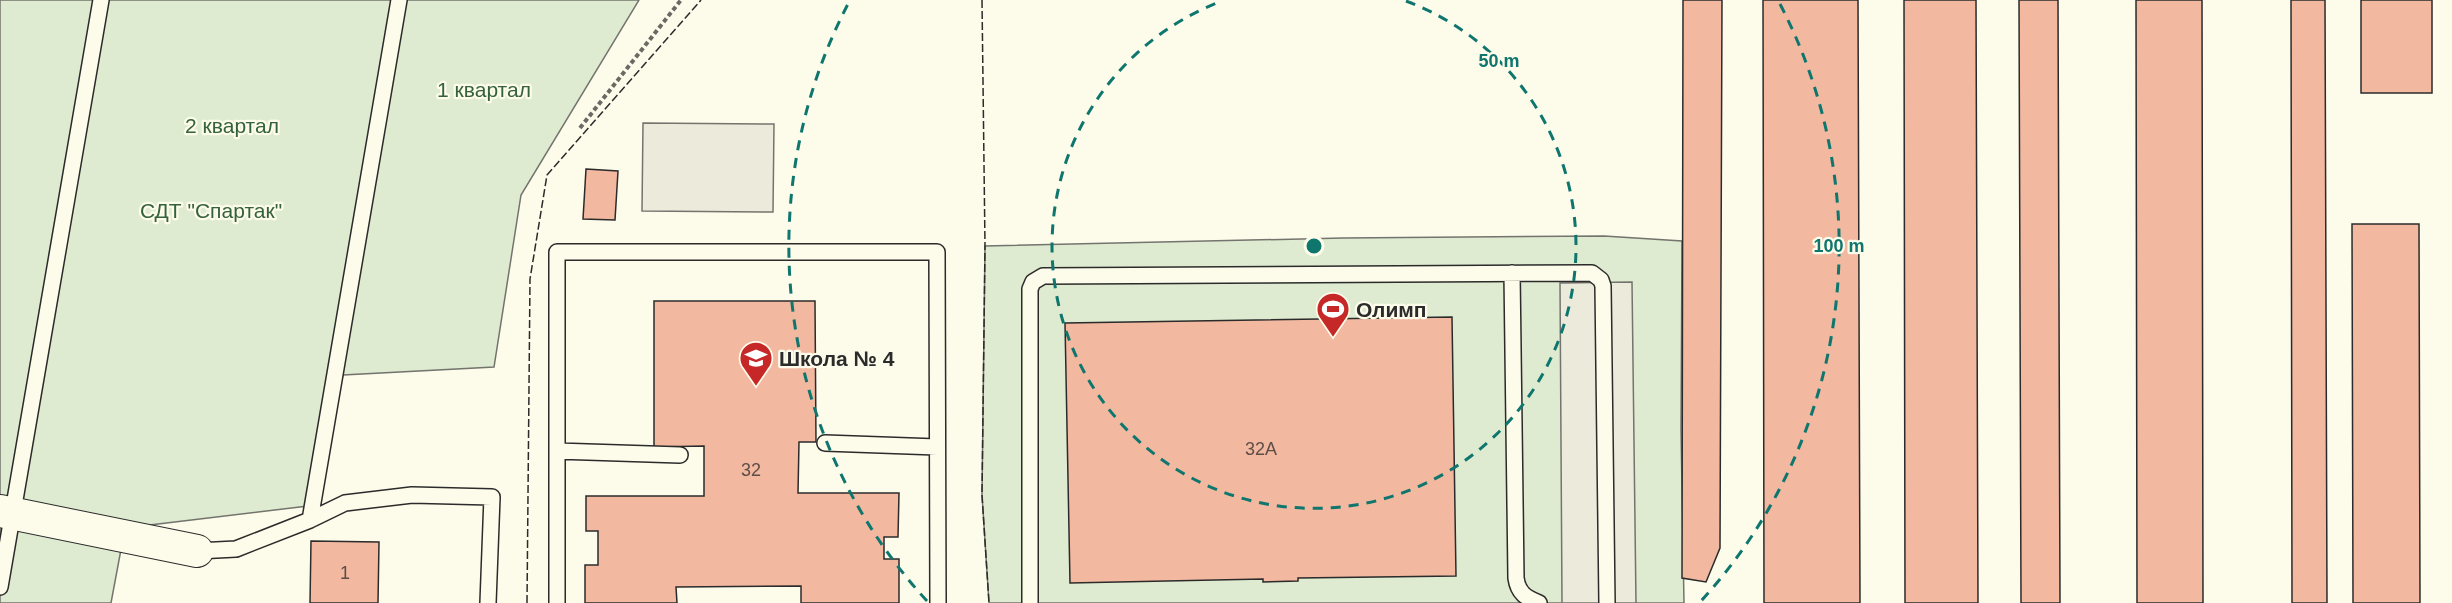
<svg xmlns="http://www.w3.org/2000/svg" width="2452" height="603" font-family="Arial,sans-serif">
	<rect width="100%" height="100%" fill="#fdfbea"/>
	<path fill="#deebd1" stroke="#74746e" stroke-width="1.5" d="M0,0H639L521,195L494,367L343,375L308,506L125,528L111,603H0Z
		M1604,236L1682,241L1681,430L1684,603H989L982,495L985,246L1343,238Z"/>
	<path fill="#eceadb" stroke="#74746e" stroke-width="1.5" d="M643,123L774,124L773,212L642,211Z
		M1632,282L1636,603H1562L1560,283Z"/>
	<path fill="#f2b8a0" stroke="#2b2b2b" stroke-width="1.5" d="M1683,0H1722L1720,548L1706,582L1682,578Z
		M1763,0H1858L1860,603H1764Z
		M1904,0H1976L1978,603H1905Z
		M2019,0H2058L2060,603H2021Z
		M2136,0H2202L2203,603H2137Z
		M2291,0H2325L2327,603H2292Z
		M2361,0H2432V93H2361Z
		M586,169L618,171L615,220L583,219Z
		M2352,224H2419L2420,603H2353Z
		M654,301H815L816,442H799L798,493H899L898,537H884V559H899V603H801V586L676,587L677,603H585V565H598V531H586V496H704V446L654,447Z
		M1452,317L1456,576L1298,578V581L1263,582V579L1070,583L1065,323Z
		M311,541L379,542L378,603H310Z"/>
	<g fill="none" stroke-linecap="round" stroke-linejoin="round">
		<g stroke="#2b2b2b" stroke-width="18">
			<path id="service" d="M1512,273L1516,578C1518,593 1526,598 1539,603
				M825,443L937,447
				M557,451L680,455
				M310,520L399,0
				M197,551L236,549L310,520L345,503L412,495L492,497L488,603
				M0,587L101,0
				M557,603V252H937L938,603
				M1030,603V289L1033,282L1043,276L1592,273L1601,280L1603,286L1607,603"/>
		</g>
		<g stroke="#2b2b2b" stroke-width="34">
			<path id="minor" d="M0,511L197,551"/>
		</g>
		<path stroke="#6a6964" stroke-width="4" stroke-dasharray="4.5 3" stroke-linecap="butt" d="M580,128L681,0"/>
		<use href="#service" stroke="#fdfbea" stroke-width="15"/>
		<use href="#minor" stroke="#fdfbea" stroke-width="32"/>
		<path stroke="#2b2b2b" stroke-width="1.5" stroke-dasharray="8 3" stroke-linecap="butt" d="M982,0L985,246L982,495L989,603
			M527,603L530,279L547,175L701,0"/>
	</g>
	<g fill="none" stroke="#0f766e" stroke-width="3" stroke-dasharray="10 8">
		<path d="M1406 1A262 262 0 1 1 1222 1"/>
		<path d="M927 601A525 525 0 0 1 848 4M1780 4A525 525 0 0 1 1701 601"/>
	</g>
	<defs>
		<g id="stadium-pin" transform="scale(1.725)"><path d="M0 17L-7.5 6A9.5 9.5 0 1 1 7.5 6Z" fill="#c62828" stroke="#fdfbea"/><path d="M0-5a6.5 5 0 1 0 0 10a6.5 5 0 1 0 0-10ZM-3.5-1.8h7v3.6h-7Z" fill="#fff"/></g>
		<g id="school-pin" transform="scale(1.725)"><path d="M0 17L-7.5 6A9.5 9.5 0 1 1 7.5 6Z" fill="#c62828" stroke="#fdfbea"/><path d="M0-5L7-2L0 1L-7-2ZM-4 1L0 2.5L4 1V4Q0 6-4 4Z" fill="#fff"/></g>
	</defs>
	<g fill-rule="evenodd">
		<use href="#stadium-pin" x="1333" y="309"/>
		<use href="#school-pin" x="756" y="358"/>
	</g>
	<g text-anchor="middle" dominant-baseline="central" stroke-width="4.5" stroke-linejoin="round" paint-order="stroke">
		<g font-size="18" fill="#5d4e48">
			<text x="1261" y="449">32А</text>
			<text x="751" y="470">32</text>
			<text x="345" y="573">1</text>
		</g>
		<g font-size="21" fill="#34623c" stroke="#fdfbea">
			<text x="484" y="89">1 квартал</text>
			<text x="232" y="125">2 квартал</text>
			<text x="211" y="210">СДТ "Спартак"</text>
		</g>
		<g font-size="21" font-weight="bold" fill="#2b2b2b" stroke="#fdfbea" text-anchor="start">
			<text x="1356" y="309">Олимп</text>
			<text x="779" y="358">Школа № 4</text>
		</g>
	</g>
	<circle cx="1314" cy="246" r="9" fill="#0f766e" stroke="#fdfbea" stroke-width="3"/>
	<g font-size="18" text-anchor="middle" font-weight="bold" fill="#0f766e" stroke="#fdfbea" stroke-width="4.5" stroke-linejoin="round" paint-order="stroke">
		<text x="1499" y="67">50 m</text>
		<text x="1839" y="252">100 m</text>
	</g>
</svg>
